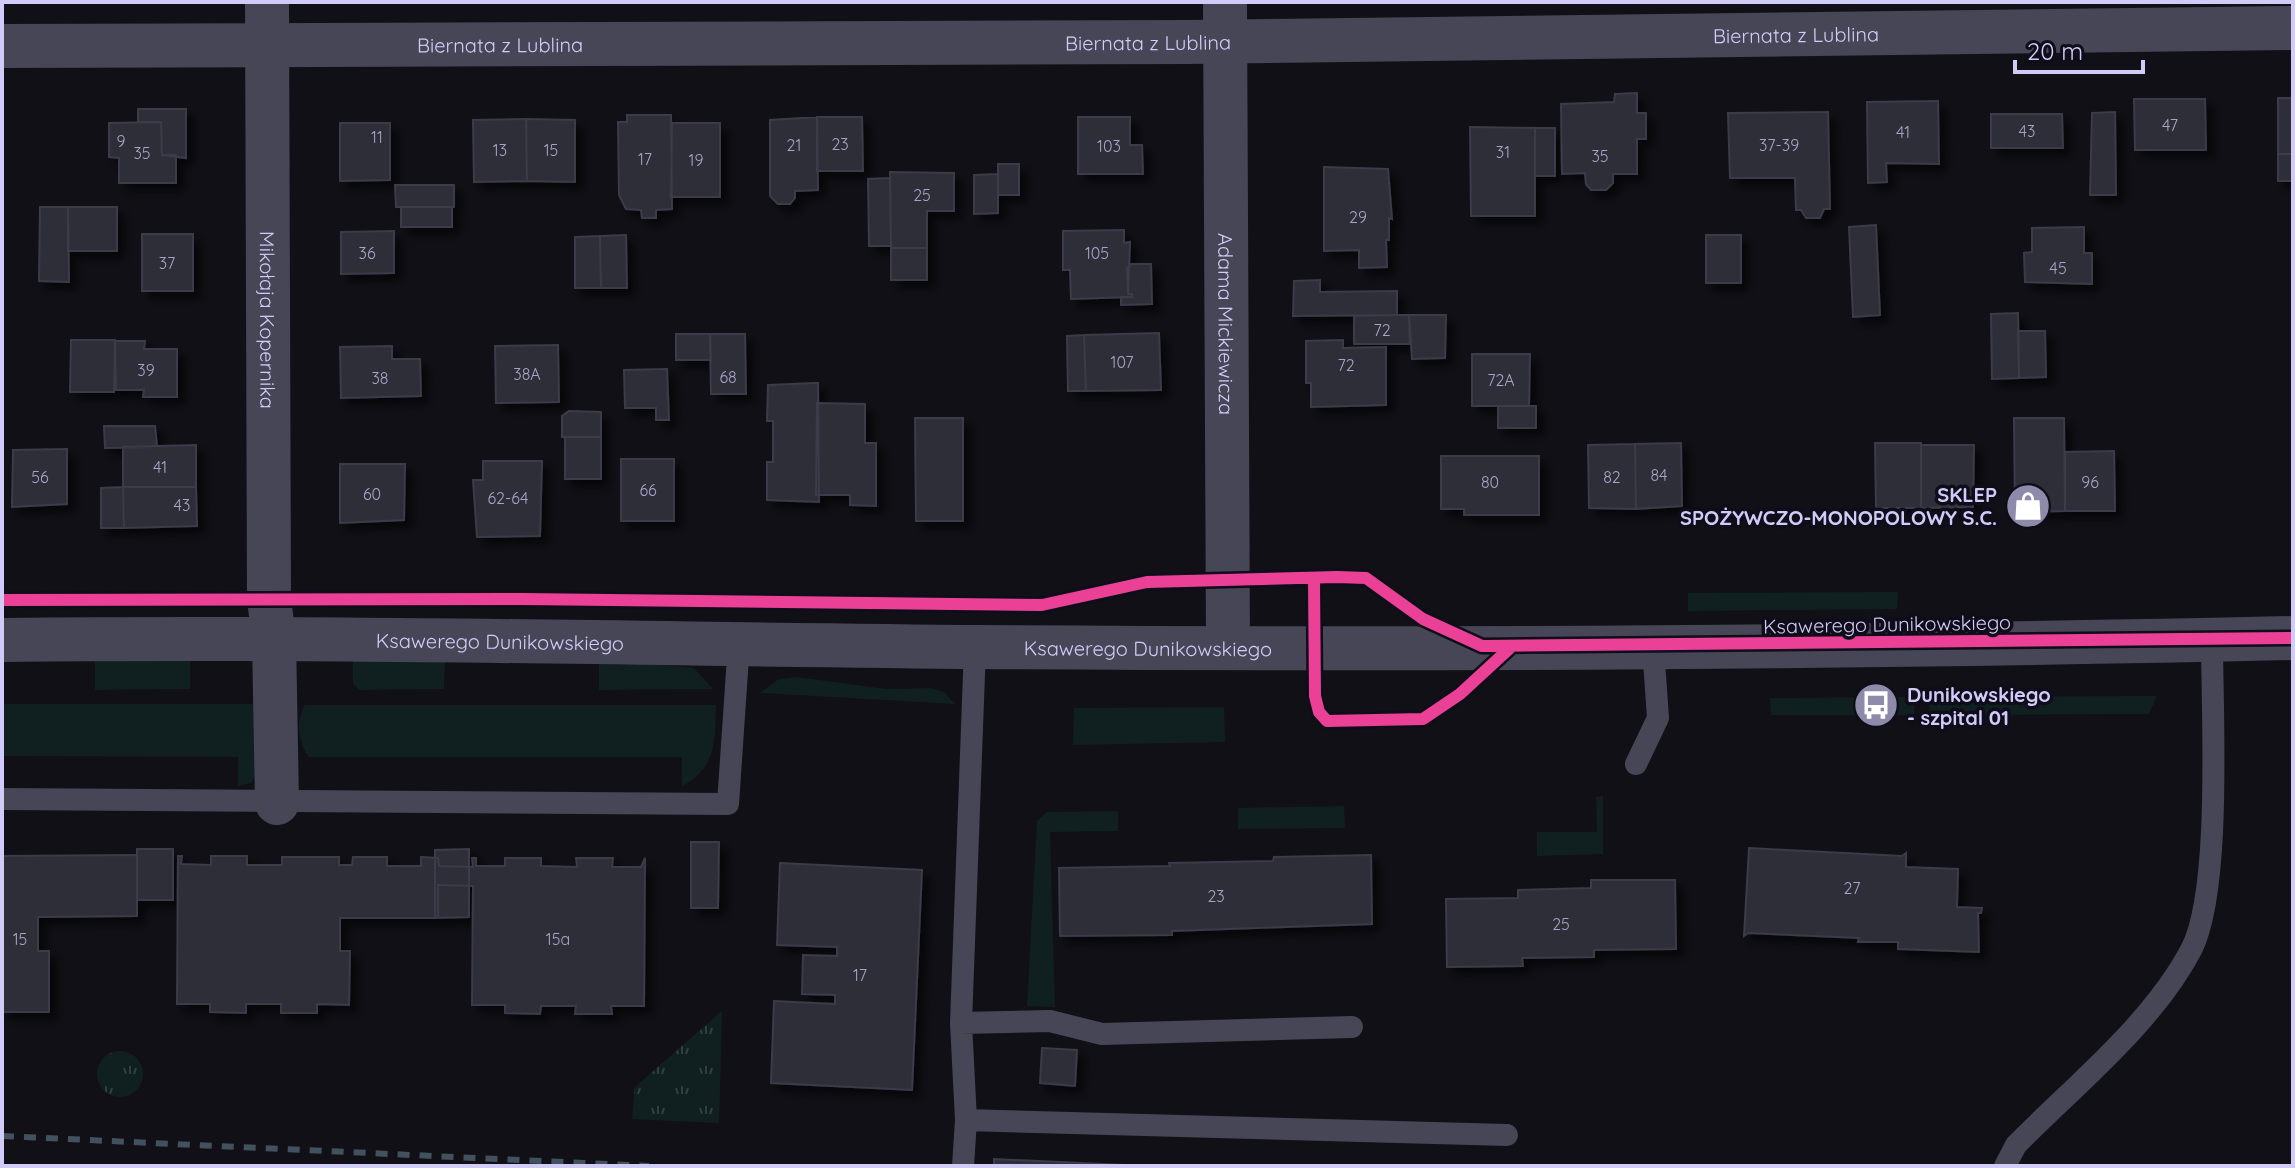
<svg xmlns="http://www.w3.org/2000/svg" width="2295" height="1168" font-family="Quicksand,sans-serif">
	<defs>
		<pattern id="park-tufts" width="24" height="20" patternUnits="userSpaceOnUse" patternTransform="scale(2)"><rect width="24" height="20" fill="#102020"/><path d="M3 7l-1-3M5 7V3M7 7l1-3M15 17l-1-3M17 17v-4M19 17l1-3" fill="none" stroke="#323f41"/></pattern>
		<filter id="shadow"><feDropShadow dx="7" dy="7" stdDeviation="4" flood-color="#0009"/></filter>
	</defs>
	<rect width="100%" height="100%" fill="#111016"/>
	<path fill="#102020" d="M1898,592L1897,609L1688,611V593Z
		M190,657V689L95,690V658Z
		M353,659H445L444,689L360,690L353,684Z
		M608,659L694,668L713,689L599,690V663Z
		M797,677L886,689L931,688L944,692L955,704L760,693L779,679Z
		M2157,696L2149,714L1929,715L1930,697Z
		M1915,697L1914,715H1771L1770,698Z
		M2,704H255L256,775L251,783L238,786V757L2,756Z
		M305,705H716C715,740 717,768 682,786V757H309C298,742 295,721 305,705Z
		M1224,707L1225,742L1073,745L1074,708Z
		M1603,796V854L1537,856V832H1597L1596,797Z
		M1344,806L1345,828L1238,829V808Z
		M1118,811V831L1050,832L1055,1007L1027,1006L1037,821L1047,812Z"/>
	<path fill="url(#park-tufts)" d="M722,1011L719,1123L632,1119L635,1087Z
		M97 1074a23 23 0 1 1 46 0a23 23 0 1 1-46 0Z"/>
	<path fill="#2f2d39" stroke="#3c3a49" stroke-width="2" filter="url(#shadow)" d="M1637,93V113H1646V139H1637V174H1613V183L1606,190H1591L1586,184L1585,173L1562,174L1561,104L1614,102L1615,94Z
		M2278,98H2293V154H2278Z
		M2134,99H2205L2206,150H2135Z
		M1938,101L1939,164L1886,163L1887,182L1868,183L1867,102Z
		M138,109H186V158L162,155L161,122H138Z
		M1828,112L1830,209H1824L1820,218H1806L1801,210H1796L1795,178H1730L1728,113Z
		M2115,112L2116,195H2090L2092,113Z
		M1991,114H2062L2063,148H1991Z
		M627,115H671L672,209L656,210V218H642L641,210L626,209L619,195L618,122H627Z
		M817,117L818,190L795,191V198L790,204H778L770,196V120Z
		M817,117H862L863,171H817Z
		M1078,117H1130V145H1142L1143,174H1078Z
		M526,119L527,181L474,182L473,120Z
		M526,119L575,120V182L527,181Z
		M161,122L162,155H176V183H119V158L109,157V123Z
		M340,123H390V180L340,181Z
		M672,123H720V197H671Z
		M1470,127L1535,128V216H1471Z
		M1535,128H1555V176H1535Z
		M2278,154H2293V181H2278Z
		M998,164H1019V195H998Z
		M1324,167L1388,169L1392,219L1389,218V240H1386L1387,267L1359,268V250L1324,251Z
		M890,172L954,173V211H927V248H891Z
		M998,174V213L974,214V175Z
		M890,178L891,246H869L868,179Z
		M395,185H454V207H396Z
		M40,207H68L69,282L39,281Z
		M68,207H117V251H68Z
		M401,207H452V227H401Z
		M1876,225L1880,315L1853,317L1849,227Z
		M2084,227V253H2092V284L2025,282L2024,253L2032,252V228Z
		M1124,230V243L1130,242L1128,294H1132V297L1071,299L1070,270H1063V231Z
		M394,231V273L341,274V232Z
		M142,234H193V291H142Z
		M626,235L627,288H601L600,236Z
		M1706,235H1741V283H1706Z
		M600,236L601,288H575V237Z
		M891,248H927V280H891Z
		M1131,264H1151L1152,304L1121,305V297H1132V294H1128L1127,268Z
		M1320,280V292L1397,291V315L1293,316L1294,281Z
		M2018,313L2019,378L1992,379L1991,314Z
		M1397,315H1409L1410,344H1354V316Z
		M1409,315H1446L1445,358L1412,359Z
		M2018,331H2045L2046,377L2019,378Z
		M1159,333L1161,390L1086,391L1084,335Z
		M676,334H710L711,360H676Z
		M710,334H745L746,394H711Z
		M1084,335L1086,391H1068L1067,336Z
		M71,340H115L114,392H70Z
		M1343,340V348L1386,347V405L1311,407V383H1306V341Z
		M115,341H145L144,349H177V397H143L144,390H116Z
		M558,345L559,402L496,403L495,346Z
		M392,346V359H420L421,396L341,398L340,347Z
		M1472,354H1530L1529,406H1472Z
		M667,369L669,420H656V408H625L624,370Z
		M815,383H818L819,502L767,500V462H773V421H767L768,385Z
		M817,403L865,404V443H876V506L850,505V495H816Z
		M1498,406H1536V428H1498Z
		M569,411L601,412V437H562V416Z
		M915,418H963V521H916Z
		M2014,418H2064L2065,511L2015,512Z
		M104,426H155L157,447L105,448Z
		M565,437H601V479H565Z
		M1681,443L1682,506L1636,509L1635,444Z
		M1875,443H1921V508H1876Z
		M1635,444L1636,509L1589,508L1588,445Z
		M196,445V487H123V447Z
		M1921,445H1974L1973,507L1921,508Z
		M67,449V504L12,507L13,450Z
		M2114,451L2115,511H2065V452Z
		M1441,456H1539V515H1464V509H1441Z
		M621,459H674V521H621Z
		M483,461H542L540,536L477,537L473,480H483Z
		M340,464H405L404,520L340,523Z
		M123,487L124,528H101V488Z
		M123,487H196L197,526L124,528Z
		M691,842H719L718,908H691Z
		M1749,848L1902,856L1906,853V867L1958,869L1957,907L1982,908L1981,913H1978L1979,952L1898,949V942H1858L1859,938L1748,933L1744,936Z
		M137,849H173V900H137Z
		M469,849V917L435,918V850Z
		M137,855V916L38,917V951H49V1012H2V856Z
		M1371,855L1372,924L1172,931V935L1060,936L1059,868L1170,866L1169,863L1273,861L1274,857Z
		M178,856H182L181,864L211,865V856H247V865H282V857H339V865H352L353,857H387V866H421V857L438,858L439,866L473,867L472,858H476V866H505V858H541V866L577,867L576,858H613L612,867H641L645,858L644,1006H611L612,1014H575L576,1006H541L540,1014L505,1013V1005H472L473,886L438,885V918H340V951H350L349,1005L317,1004V1013H281V1004H246V1013L210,1012V1004H177Z
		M780,863L922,870L912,1090L771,1083L774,1001L835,1004V995L802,994L803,955L837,956V947L777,945Z
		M1591,880H1675L1676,949L1594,950V957L1522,958L1523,966L1447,967L1446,899L1518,898V890L1591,888Z
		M1042,1048L1077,1050L1075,1086L1040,1083Z
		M994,1159L1146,1166H994Z"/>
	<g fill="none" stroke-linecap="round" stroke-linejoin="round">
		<path stroke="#474656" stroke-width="22" d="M1636,764L1658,718L1653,647
			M2,799L728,804L739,642
			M961,1023L1050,1021L1102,1034L1352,1027
			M966,1120L1507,1135
			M963,1166L966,1120L961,1023L975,647
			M2005,1166L2016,1145C2074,1086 2152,1024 2191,950C2222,891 2212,712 2212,640"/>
		<g stroke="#474656" stroke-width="44">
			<path id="s1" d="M267,2L269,599L274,638L277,803"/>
			<path id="s2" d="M1225,2L1228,645"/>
			<path id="s3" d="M2,46L1188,42L2293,28"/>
			<path id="s4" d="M2,640C328,636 654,644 981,647C1418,650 1856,648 2293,638"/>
		</g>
		<path stroke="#41515d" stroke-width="6" stroke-dasharray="12 10" stroke-linecap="butt" d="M2,1136L649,1166"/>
		<g stroke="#0f0d19" stroke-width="17">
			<path id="cycleway" d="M1314,580L1315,696L1319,712L1327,721L1423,719L1460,694L1511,647
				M2,600L522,599L1042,605L1147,582L1337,577L1366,578L1423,619L1482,646L2293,638"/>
		</g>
		<use href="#cycleway" stroke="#ea4096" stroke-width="12"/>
	</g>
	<defs>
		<g id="shop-disc" transform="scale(2.3)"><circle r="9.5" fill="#8e8aa9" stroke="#0f0d19"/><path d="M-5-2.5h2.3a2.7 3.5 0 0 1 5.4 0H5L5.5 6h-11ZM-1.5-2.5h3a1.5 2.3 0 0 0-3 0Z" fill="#fff"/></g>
		<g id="bus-disc" transform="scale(2.3)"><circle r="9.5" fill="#8e8aa9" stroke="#0f0d19"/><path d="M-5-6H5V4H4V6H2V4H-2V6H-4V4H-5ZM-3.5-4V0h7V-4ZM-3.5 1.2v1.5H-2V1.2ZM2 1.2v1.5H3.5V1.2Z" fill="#fff"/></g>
	</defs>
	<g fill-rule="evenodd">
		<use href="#shop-disc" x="2028" y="506"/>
		<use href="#bus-disc" x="1876" y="705"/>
	</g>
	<g text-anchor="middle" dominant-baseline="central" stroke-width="7" stroke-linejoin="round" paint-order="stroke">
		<g font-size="16" fill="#a8a4c8">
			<text x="2170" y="125">47</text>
			<text x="2027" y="131">43</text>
			<text x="1903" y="132">41</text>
			<text x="377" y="137">11</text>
			<text x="121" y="141">9</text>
			<text x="840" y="144">23</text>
			<text x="794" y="145">21</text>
			<text x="1779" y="145">37-39</text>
			<text x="1109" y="146">103</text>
			<text x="500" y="150">13</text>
			<text x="551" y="150">15</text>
			<text x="1503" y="152">31</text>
			<text x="142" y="153">35</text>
			<text x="1600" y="156">35</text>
			<text x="645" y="159">17</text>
			<text x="696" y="160">19</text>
			<text x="922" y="195">25</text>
			<text x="1358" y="217">29</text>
			<text x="367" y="253">36</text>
			<text x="1097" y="253">105</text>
			<text x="167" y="263">37</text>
			<text x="2058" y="268">45</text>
			<text x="1382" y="330">72</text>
			<text x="1122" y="362">107</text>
			<text x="1346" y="365">72</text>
			<text x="146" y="370">39</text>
			<text x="527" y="374">38A</text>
			<text x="728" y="377">68</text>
			<text x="380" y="378">38</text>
			<text x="1501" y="380">72A</text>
			<text x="160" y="467">41</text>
			<text x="1659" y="475">84</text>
			<text x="40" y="477">56</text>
			<text x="1612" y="477">82</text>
			<text x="1490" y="482">80</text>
			<text x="2090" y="482">96</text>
			<text x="648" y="490">66</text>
			<text x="372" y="494">60</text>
			<text x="508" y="498">62-64</text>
			<text x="182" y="505">43</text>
			<text x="1852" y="888">27</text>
			<text x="1216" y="896">23</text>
			<text x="1561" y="924">25</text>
			<text x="20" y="939">15</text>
			<text x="558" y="939">15a</text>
			<text x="860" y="975">17</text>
		</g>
		<g font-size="20" fill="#d1cbf8" stroke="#0f0d19">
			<text stroke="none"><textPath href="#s3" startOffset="1794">Biernata z Lublina</textPath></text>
			<text stroke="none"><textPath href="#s3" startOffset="1146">Biernata z Lublina</textPath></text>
			<text stroke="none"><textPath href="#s3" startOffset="498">Biernata z Lublina</textPath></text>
			<text stroke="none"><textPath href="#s1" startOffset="318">Mikołaja Kopernika</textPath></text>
			<text stroke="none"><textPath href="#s2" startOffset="322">Adama Mickiewicza</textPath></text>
			<text transform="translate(1887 624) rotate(-1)">Ksawerego Dunikowskiego</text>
			<text stroke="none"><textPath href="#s4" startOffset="498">Ksawerego Dunikowskiego</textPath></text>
			<text stroke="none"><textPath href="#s4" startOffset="1146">Ksawerego Dunikowskiego</textPath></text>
		</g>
		<g font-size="20" font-weight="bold" fill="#d1cbf8" stroke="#0f0d19" text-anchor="end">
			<text x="1997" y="494">SKLEP<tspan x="1997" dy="23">SPOŻYWCZO-MONOPOLOWY S.C.</tspan></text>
			<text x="1907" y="694" text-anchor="start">Dunikowskiego<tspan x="1907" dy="23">- szpital 01</tspan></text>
		</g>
	</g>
	<rect width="2295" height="1168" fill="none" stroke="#d1cbf8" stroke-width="8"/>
	<path d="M2015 60v12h128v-12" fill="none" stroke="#d1cbf8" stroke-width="4"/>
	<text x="2027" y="60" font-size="24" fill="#d1cbf8" stroke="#0f0d19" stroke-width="6" paint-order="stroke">20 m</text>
</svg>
